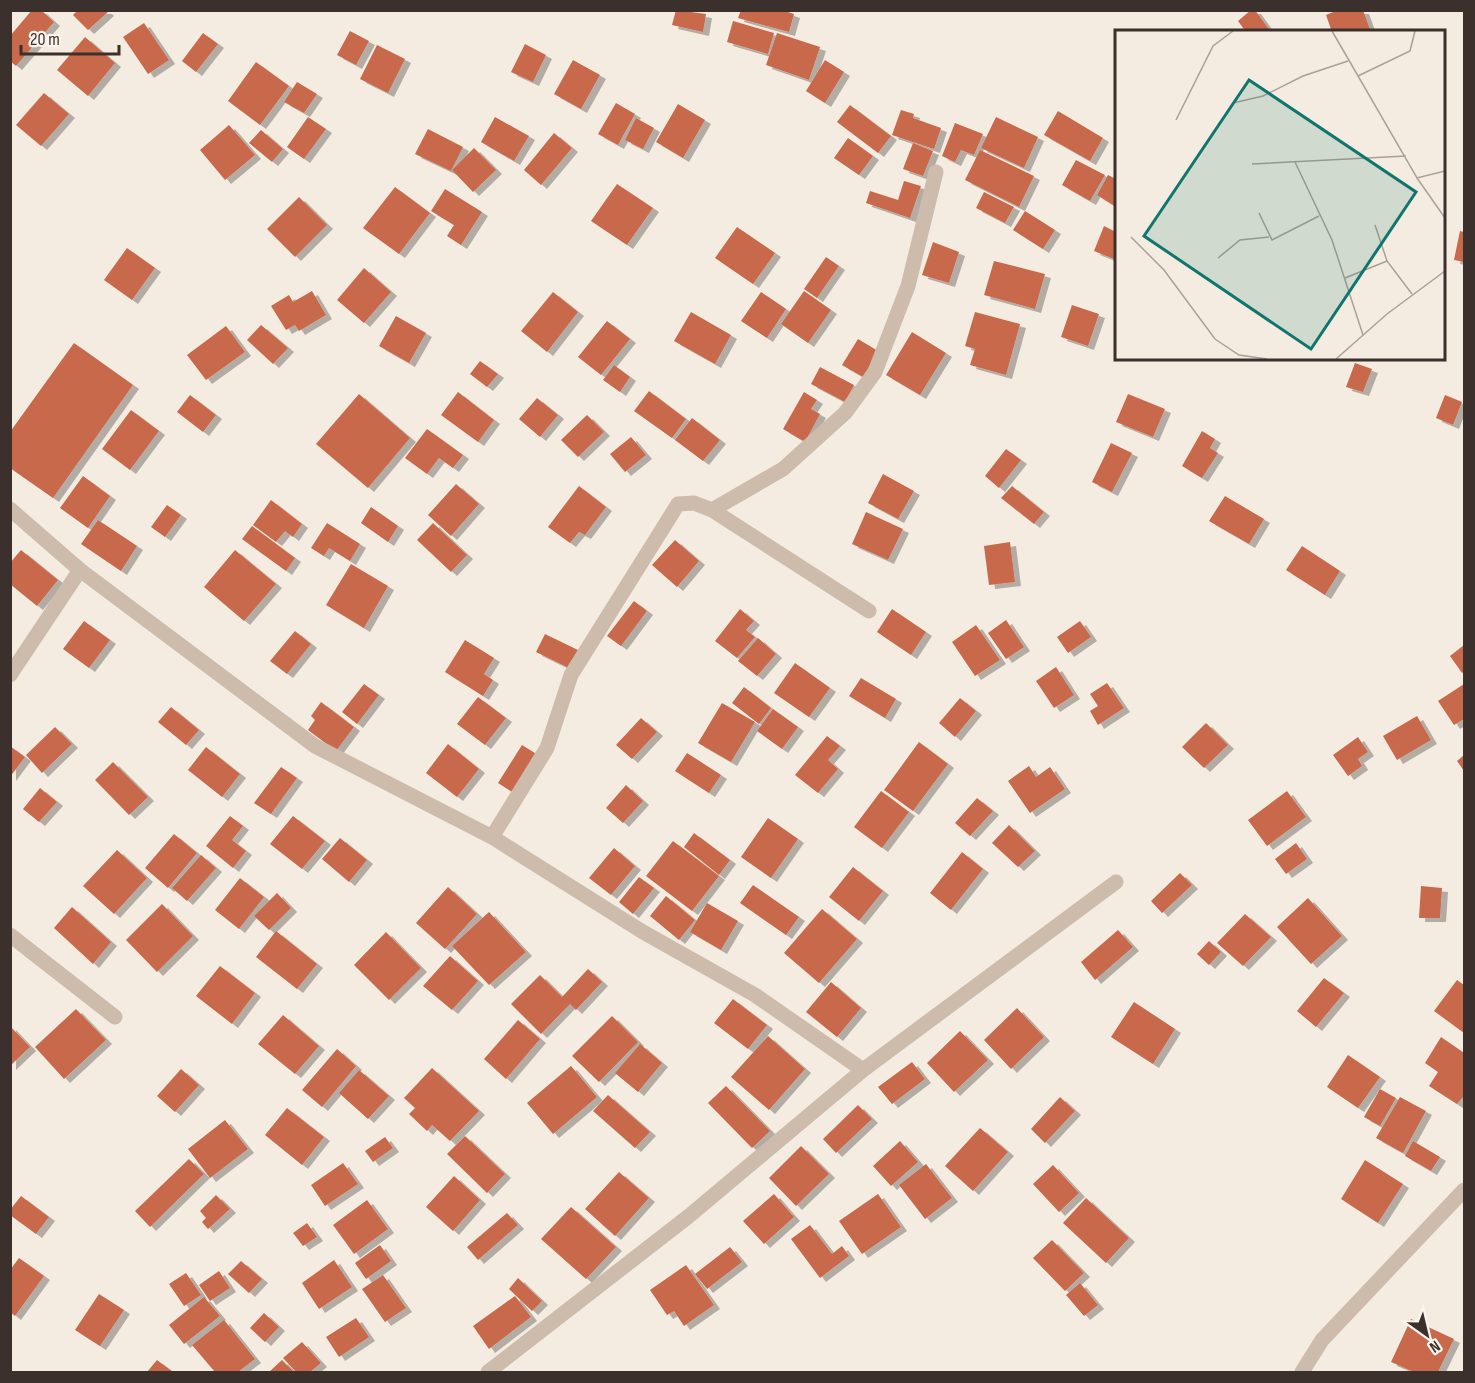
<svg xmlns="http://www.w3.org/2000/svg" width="1475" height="1383" font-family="'Sofia Sans Condensed',sans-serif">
	<defs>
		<filter id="shadow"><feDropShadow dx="6" dy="4" stdDeviation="0" flood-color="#0004"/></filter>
	</defs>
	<rect width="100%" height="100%" fill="#f4ebe1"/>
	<path fill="#c8694b" filter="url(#shadow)" d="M32,10H41L54,22L16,66L10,61V36Z
		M78,10H106L108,12L88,30L73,15Z
		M676,10L706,14L703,32L672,25Z
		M741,10H782L794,14L789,32L738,18Z
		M1251,10H1255L1271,32H1246L1238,21Z
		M1338,10H1363L1371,32H1332L1326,15Z
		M733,21L774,33L768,54L727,42Z
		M144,23L169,60L148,74L123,37Z
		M350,31L369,41L356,65L337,55Z
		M203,33L218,44L196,72L182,61Z
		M777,33L820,47L809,80L766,65Z
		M85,37L115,63L88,96L57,70Z
		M525,44L546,55L533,82L511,72Z
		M377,45L405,59L388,93L360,79Z
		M573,60L600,75L581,109L554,94Z
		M825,60L844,72L825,103L806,91Z
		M256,62L289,86L260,125L228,101Z
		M297,82L317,94L304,113L284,102Z
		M44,93L69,114L41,146L16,125Z
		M616,103L635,114L618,145L598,134Z
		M678,104L705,120L683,158L656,142Z
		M850,105L891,136L878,153L837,122Z
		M901,110L914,114L913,118L941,128L934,149L892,135Z
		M1058,111L1103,138L1090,161L1044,135Z
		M308,117L326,129L304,159L287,147Z
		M495,117L529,136L514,161L481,142Z
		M996,117L1038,137L1024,168L981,148Z
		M636,118L654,128L643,149L625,140Z
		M955,123L983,134L974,155L961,150L955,162L942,156Z
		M229,125L255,155L225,180L200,150Z
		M428,129L463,147L451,171L415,154Z
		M261,130L283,149L272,162L249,143Z
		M554,133L572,148L541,185L524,170Z
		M848,138L873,156L859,175L834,158Z
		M913,143L933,151L923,176L903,169Z
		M474,148L496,170L473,192L452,170Z
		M980,150L1034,176L1019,207L965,180Z
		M1076,160L1105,175L1090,201L1062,185Z
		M1108,175L1116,179V207L1097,195Z
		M904,181L921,186L910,218L866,203L870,191L898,200Z
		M617,184L653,208L627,245L591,221Z
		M395,187L430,213L399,254L363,228Z
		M445,189L482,212L461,245L447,236L454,225L431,211Z
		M984,192L1014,207L1005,223L976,208Z
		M299,197L327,225L295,257L267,229Z
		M1025,211L1055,230L1043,249L1013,230Z
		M1104,226L1116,232V253L1114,259L1094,251Z
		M737,227L775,253L753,284L715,258Z
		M1460,231L1464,232V262L1454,260Z
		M933,242L959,252L949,283L922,275Z
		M127,248L155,268L132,300L104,280Z
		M826,257L839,266L817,298L804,289Z
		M994,261L1045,274L1035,309L984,295Z
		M364,268L391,292L364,323L337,300Z
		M312,291L326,315L299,331L295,325L286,330L271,306L289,295L293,302Z
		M804,291L831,310L808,343L781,324Z
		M553,292L578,312L547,352L521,331Z
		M761,292L786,309L767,338L741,321Z
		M1072,305L1099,314L1088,346L1061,337Z
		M691,312L731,335L715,364L674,341Z
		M975,312L1020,324L1006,375L970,365L975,349L965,346Z
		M396,316L426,333L409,363L379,346Z
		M607,321L630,339L601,375L578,357Z
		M261,325L288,348L273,364L247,340Z
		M226,326L245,352L206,380L187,355Z
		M912,332L946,353L920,395L886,375Z
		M858,339L878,351L863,377L842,365Z
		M74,343L133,385L53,498L10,468V432Z
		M480,361L498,374L487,387L470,374Z
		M1355,363L1372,369L1363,392L1346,387Z
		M614,365L630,377L620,392L603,380Z
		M820,367L854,385L845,402L811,384Z
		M649,391L686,419L672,438L634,411Z
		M458,392L494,420L478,442L441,415Z
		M804,392L817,400L811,409L820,414L805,442L783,429Z
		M359,394L410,438L368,488L316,444Z
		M1128,394L1165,409L1153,437L1116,422Z
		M190,395L216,415L203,432L177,412Z
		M1445,395L1462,402L1453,425L1436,418Z
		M537,398L558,415L540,437L519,419Z
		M131,410L159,431L130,470L102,449Z
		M587,415L604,432L578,457L561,440Z
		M692,418L720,440L703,461L675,440Z
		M427,429L463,455L453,468L439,458L427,474L405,458Z
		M1202,431L1215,439L1210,448L1218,453L1202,478L1182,466Z
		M631,437L646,455L625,472L610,454Z
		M1111,443L1132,453L1112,492L1092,482Z
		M1006,449L1021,460L999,488L985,476Z
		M883,474L914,491L898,519L868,503Z
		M83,476L110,496L88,528L60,508Z
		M456,484L479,504L451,536L428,515Z
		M579,486L606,507L585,535L579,532L570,543L548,527Z
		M1012,486L1044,512L1034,524L1001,498Z
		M1225,496L1264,519L1249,544L1209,521Z
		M271,500L302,524L293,537L285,531L276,542L253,525Z
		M167,505L181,515L165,537L151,527Z
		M371,507L398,526L388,542L361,523Z
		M866,512L903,529L888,560L852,544Z
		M98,520L137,546L121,571L81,544Z
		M327,523L360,544L350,561L329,548L324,556L311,548Z
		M433,523L467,555L451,572L417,540Z
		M252,526L295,558L286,571L242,539Z
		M675,540L699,561L677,587L652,565Z
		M1010,542L1015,582L989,585L984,546Z
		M1302,546L1340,571L1325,595L1286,570Z
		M21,550L58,580L37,606L10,584V563Z
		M235,550L276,584L244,621L204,587Z
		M351,564L388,586L364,628L326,605Z
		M634,601L647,611L621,646L607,636Z
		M740,609L754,621L746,630L755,637L737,658L715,641Z
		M892,609L926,632L911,655L877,632Z
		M1006,620L1024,647L1006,659L988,633Z
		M84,621L110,640L89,668L63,649Z
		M1080,621L1091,637L1068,653L1057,637Z
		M976,625L1000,660L975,676L952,642Z
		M295,631L311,644L287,674L270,661Z
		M545,634L578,650L569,668L536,652Z
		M758,638L776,654L757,676L738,661Z
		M465,640L494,658L484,674L493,680L483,696L445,672Z
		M1464,645V672L1462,673L1450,656Z
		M795,663L830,688L809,717L774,693Z
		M1056,667L1074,695L1054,708L1036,681Z
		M861,678L896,699L885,718L849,696Z
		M1107,683L1124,708L1098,725L1090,711L1098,706L1090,694Z
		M364,684L379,695L357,724L342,712Z
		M1464,684V719L1454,725L1438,701Z
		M744,687L771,708L759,724L732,703Z
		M478,697L506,718L485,745L457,724Z
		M960,698L976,711L955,737L939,723Z
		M321,702L354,727L336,751L308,730L315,720L311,716Z
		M722,703L755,722L731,762L698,743Z
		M171,707L199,730L186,745L158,722Z
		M773,709L798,727L782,749L757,731Z
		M1417,716L1431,740L1397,760L1383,736Z
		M641,718L657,732L632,759L616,745Z
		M1206,723L1228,745L1204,768L1182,747Z
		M55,727L72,744L42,773L26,755Z
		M827,736L840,746L828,760L838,769L818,793L795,775Z
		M1358,737L1368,752L1358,759L1362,766L1348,776L1333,755Z
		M919,742L948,764L913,811L884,790Z
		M448,744L479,769L457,797L426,773Z
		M522,745L538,755L514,793L498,783Z
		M10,746L25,757L10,777Z
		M206,747L240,774L222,797L188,770Z
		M687,753L721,775L709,793L675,771Z
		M1464,755V771L1457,761Z
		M113,762L148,797L129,815L95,780Z
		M1029,766L1036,777L1050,767L1065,789L1030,813L1008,781Z
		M281,767L297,778L271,814L254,803Z
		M626,785L643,801L623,823L606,808Z
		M40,788L57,802L39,822L23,809Z
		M881,791L909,812L882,848L854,827Z
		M1287,791L1306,817L1267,846L1248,820Z
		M977,798L993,811L970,836L955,823Z
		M230,816L243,826L232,840L246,851L233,868L206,846Z
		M293,816L325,841L302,869L270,844Z
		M768,818L798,839L771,878L741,857Z
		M1009,825L1035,851L1018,867L992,843Z
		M694,833L730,860L719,875L684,847Z
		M174,834L197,853L168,888L145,868Z
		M340,838L367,860L349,882L322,859Z
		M673,841L719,876L692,911L646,876Z
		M1296,843L1307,859L1286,874L1275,859Z
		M614,848L635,866L611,895L589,878Z
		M117,850L147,878L114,914L83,886Z
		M962,852L983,869L951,910L930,893Z
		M201,855L216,868L187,901L172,888Z
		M853,867L883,891L859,921L829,897Z
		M1180,873L1192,885L1162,913L1151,901Z
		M639,877L654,888L633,914L619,902Z
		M240,878L264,897L239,929L215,910Z
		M753,885L799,917L786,935L740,903Z
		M1421,886L1442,888L1440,918H1419Z
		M448,887L477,914L445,949L416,923Z
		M277,893L291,908L269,930L254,916Z
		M666,896L695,920L679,940L650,916Z
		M1308,898L1342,936L1311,964L1277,927Z
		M707,903L738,921L721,950L690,932Z
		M162,904L193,936L157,972L126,940Z
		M72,907L111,942L93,964L54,928Z
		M822,909L857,939L819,983L784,953Z
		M489,912L526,952L489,985L452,946Z
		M1245,914L1271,937L1243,966L1217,943Z
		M1118,930L1133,947L1095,980L1081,962Z
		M276,931L317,964L297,989L256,957Z
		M386,932L421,968L389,1000L354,965Z
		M1209,941L1221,952L1209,965L1197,954Z
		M450,956L478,981L452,1010L423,986Z
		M220,966L255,993L232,1024L196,996Z
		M588,969L602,982L576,1010L570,1004L541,1034L511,1004L540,975L562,997Z
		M1324,978L1344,993L1316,1027L1297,1011Z
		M1457,980L1464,985V1033L1434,1011Z
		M831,982L861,1008L837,1037L806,1012Z
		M733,999L767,1025L748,1049L714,1023Z
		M1134,1002L1175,1029L1153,1064L1111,1037Z
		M1017,1008L1044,1037L1011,1069L984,1040Z
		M76,1009L106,1040L64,1079L35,1047Z
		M283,1015L319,1046L295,1074L258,1044Z
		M612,1016L638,1042L599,1082L572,1056Z
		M518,1020L540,1039L506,1079L484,1059Z
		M10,1026L30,1047L10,1066Z
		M960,1031L988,1060L954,1092L927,1063Z
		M768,1036L805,1069L769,1110L731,1077Z
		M1441,1037L1464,1053V1096L1457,1104L1429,1086L1438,1072L1425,1063Z
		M640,1044L662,1063L638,1092L615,1073Z
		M337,1049L356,1066L322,1107L302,1090Z
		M1348,1055L1380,1077L1358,1108L1327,1087Z
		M912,1062L925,1079L892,1104L878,1087Z
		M571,1066L597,1097L553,1134L527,1103Z
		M432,1068L479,1111L450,1141L432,1125L427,1131L409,1114L415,1108L404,1098Z
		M181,1069L199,1085L175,1112L157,1096Z
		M359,1070L389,1096L368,1119L339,1093Z
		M726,1086L770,1131L752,1148L708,1103Z
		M1380,1089L1396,1098L1380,1126L1364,1117Z
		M608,1095L650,1132L635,1148L593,1111Z
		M1060,1097L1075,1111L1045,1143L1031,1129Z
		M1400,1097L1426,1111L1403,1153L1376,1138Z
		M858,1105L872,1119L836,1153L823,1139Z
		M287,1108L324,1137L302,1165L265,1135Z
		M225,1120L248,1149L210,1178L188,1149Z
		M980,1128L1008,1152L973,1191L945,1166Z
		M465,1136L505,1174L487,1193L447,1154Z
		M385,1137L393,1148L373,1162L365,1151Z
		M900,1141L918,1162L891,1186L873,1166Z
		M1413,1141L1440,1157L1431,1171L1405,1156Z
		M801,1146L829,1174L796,1206L769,1178Z
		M189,1159L204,1174L150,1227L135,1211Z
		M1365,1160L1403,1184L1378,1223L1341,1199Z
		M343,1163L358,1184L325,1206L311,1185Z
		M926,1164L952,1198L925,1219L899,1185Z
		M1053,1165L1079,1193L1059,1212L1033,1184Z
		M619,1172L649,1198L615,1236L585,1209Z
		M454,1176L480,1200L453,1231L426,1207Z
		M774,1194L794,1217L764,1244L743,1221Z
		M878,1194L901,1227L862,1254L839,1221Z
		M216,1195L230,1209L208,1229L202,1222L206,1218L200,1211Z
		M21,1196L49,1217L36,1234L10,1215V1210Z
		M1086,1198L1129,1238L1106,1263L1063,1223Z
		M367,1200L388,1229L354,1254L333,1225Z
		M571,1207L616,1247L586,1279L541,1239Z
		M507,1213L518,1225L478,1260L467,1247Z
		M307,1223L317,1237L303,1246L293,1233Z
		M810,1225L832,1254L842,1246L849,1256L820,1278L791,1239Z
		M1052,1240L1084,1273L1065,1291L1033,1258Z
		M380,1245L391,1261L366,1279L355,1263Z
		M730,1247L742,1262L707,1289L695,1274Z
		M19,1258L44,1276L15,1316L10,1312V1270Z
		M334,1260L352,1287L319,1309L302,1283Z
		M241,1261L262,1279L249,1293L228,1274Z
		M686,1265L714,1305L684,1326L674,1311L667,1315L650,1290Z
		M219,1271L230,1288L210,1301L199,1285Z
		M186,1273L201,1295L184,1306L169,1284Z
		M383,1275L406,1308L385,1322L362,1289Z
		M518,1278L542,1301L532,1311L509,1289Z
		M1080,1283L1098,1305L1084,1316L1066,1295Z
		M99,1294L124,1310L100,1346L75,1330Z
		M515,1296L531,1317L489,1349L473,1326Z
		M204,1297L220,1316L184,1344L169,1325Z
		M264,1313L279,1327L265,1342L250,1328Z
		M356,1318L369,1337L339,1357L326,1337Z
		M1411,1319L1454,1339L1438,1372H1414L1391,1362Z
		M224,1320L255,1359L238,1372H215L192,1345Z
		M302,1342L321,1363L310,1372H296L283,1358Z
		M157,1360L173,1372H147Z
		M282,1360L294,1372H269Z"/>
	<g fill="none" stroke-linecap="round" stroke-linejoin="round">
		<path stroke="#cdbbac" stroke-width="15" d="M10,509L80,570L315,746L492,837L643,932L755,995L863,1070
			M712,510L783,469L845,413L875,372L908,286L936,172
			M10,675L80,570
			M492,837L547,748L571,675L678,504L694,503L712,510L869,611
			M10,935L115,1017
			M488,1372L689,1216L863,1070L1116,882
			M1302,1372L1322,1340L1464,1190"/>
	</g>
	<g transform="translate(1115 30)">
		<rect width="330" height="330" fill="#f4ebe1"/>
		<path fill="none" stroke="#aaa098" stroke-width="1.5" d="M217,1L302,148L330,141M243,46L295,21L300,1M118,73L148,66L188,46L233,31M61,90L98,16L118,1M180,132L217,210L248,305M137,134L291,126M302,148L330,188M144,183L157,210L204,186M260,195L272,231L297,264M16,207L49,240L100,309L124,325L152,329M103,228L125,210L154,207M230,248L272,231M221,329L272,284L330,241"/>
		<path fill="#0f766e" fill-opacity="0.15" stroke="#0f766e" stroke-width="3" d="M134,50L301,162L196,319L29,206Z"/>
		<rect width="330" height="330" fill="none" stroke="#3b302b" stroke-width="3"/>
	</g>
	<rect width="1475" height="1383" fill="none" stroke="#3b302b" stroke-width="24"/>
	<g transform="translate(1427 1335) rotate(146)" stroke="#fbf5ee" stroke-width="4.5" paint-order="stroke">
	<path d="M0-4.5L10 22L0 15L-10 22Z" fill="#3b302b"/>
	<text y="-9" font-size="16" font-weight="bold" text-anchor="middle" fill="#3b302b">N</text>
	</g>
	<path d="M21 45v9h98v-9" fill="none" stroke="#3b302b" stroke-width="3"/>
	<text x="30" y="45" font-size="18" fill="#3b302b" stroke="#fbf5ee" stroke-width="4.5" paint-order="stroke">20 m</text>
</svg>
